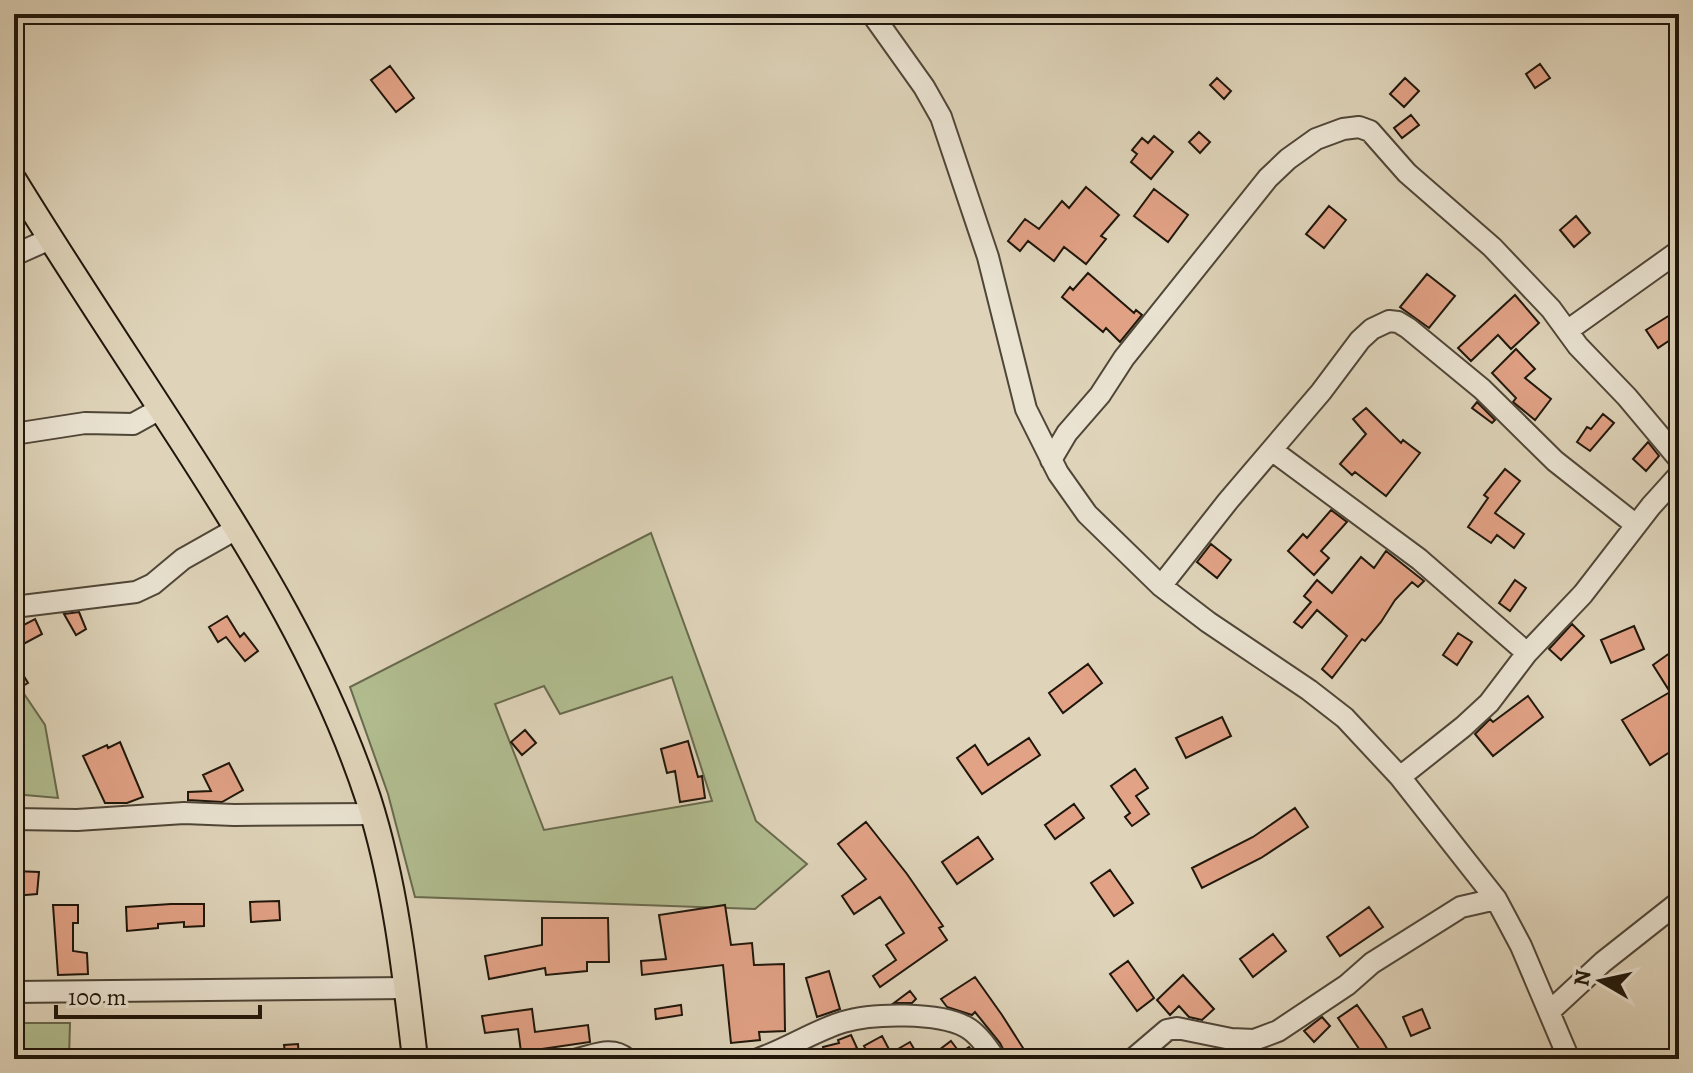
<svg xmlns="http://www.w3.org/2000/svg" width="1693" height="1073" font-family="Alegreya,serif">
	<rect width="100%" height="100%" fill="#dfd4ba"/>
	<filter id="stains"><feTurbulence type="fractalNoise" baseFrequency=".0025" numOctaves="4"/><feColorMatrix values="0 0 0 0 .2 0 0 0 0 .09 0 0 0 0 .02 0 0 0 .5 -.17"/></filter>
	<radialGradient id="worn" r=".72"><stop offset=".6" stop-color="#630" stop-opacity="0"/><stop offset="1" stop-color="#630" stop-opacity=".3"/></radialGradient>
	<path fill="#b1bd90" stroke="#686a4e" stroke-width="2" fill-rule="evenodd" d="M651,533L756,821L807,864L755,909L415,897L388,794L350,687ZM672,677L712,801L544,830L495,704L544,686L560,714Z
		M14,679L45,725L58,798L14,794Z
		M14,1023H70L69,1059H14Z"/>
	<path fill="#e2a286" stroke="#1f160b" stroke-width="2" d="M1540,64L1550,78L1535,88L1526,74Z
		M390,66L414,98L396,112L371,80Z
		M1217,78L1231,91L1224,99L1210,85Z
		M1405,78L1419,91L1404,107L1390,94Z
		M1411,115L1419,125L1402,138L1394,128Z
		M1199,132L1210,142L1200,153L1189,142Z
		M1154,136L1173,152L1151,179L1131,162L1137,154L1132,150L1142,138L1148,143Z
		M1086,187L1119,215L1101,236L1106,239L1086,264L1064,247L1054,261L1028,241L1020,251L1008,241L1025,219L1039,229L1062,201L1069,208Z
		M1154,189L1188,215L1168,242L1134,216Z
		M1329,206L1346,220L1324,248L1306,234Z
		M1576,216L1590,233L1574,247L1560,230Z
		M1088,273L1134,313L1136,310L1142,315L1120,342L1106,328L1103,332L1062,297L1070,287L1073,290Z
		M1427,274L1455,296L1429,328L1400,307Z
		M1515,295L1539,323L1511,349L1498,335L1471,361L1458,348Z
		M1670,315L1679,329V334L1658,348L1646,330Z
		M1516,349L1535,369L1525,378L1551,399L1535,420L1513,402L1516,398L1492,373Z
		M1477,402L1495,420L1492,423L1472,408Z
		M1366,408L1401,443L1403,440L1420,453L1386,496L1355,472L1352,475L1340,464L1366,434L1353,419Z
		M1603,414L1614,423L1590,451L1577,442L1587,427L1591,429Z
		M1648,442L1659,456L1646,471L1633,459Z
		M1505,469L1520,481L1495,513L1524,534L1514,548L1497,535L1491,543L1468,527L1488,498L1484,495Z
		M1331,510L1347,522L1321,551L1329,558L1314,575L1288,551L1303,534L1307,538Z
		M1211,544L1231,560L1217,578L1197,562Z
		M1386,551L1424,581L1418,587L1412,582L1395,600L1381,622L1365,641L1362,639L1332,678L1322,669L1347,636L1317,610L1302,628L1294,622L1311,602L1304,596L1317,580L1332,593L1361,557L1374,568Z
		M1515,580L1526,588L1510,611L1499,603Z
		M79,612L86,629L76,635L64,614Z
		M227,616L240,637L244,633L258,651L245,661L226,637L218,642L209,627Z
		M35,619L42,634L18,647L14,640V630Z
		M1572,624L1584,636L1561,660L1549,649Z
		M1634,626L1644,649L1611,663L1601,640Z
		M1458,633L1472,642L1457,665L1443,655Z
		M1674,650L1679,656V746L1650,765L1622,720L1670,692L1653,665Z
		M14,660L28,683L14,691Z
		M1088,664L1102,683L1063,713L1049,693Z
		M1528,696L1543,717L1493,756L1475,734L1490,719L1493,722Z
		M1222,717L1231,736L1186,758L1176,738Z
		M525,730L536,743L522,755L511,742Z
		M1029,738L1040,755L982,794L957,758L975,745L988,765Z
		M688,741L698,777L702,776L705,798L680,802L675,771L667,773L661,749Z
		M120,742L143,797L127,803H105L83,756L107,745L108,748Z
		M229,763L243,790L222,802L188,800V792L211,791L203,775Z
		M1135,769L1148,788L1136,796L1149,814L1132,826L1125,817L1130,813L1111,786Z
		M1074,804L1084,818L1055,839L1045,825Z
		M1295,808L1308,827L1261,858L1202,888L1192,868L1253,837Z
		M866,822L907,874L943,926L939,928L947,940L880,987L873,976L896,960L886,945L904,933L880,897L854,914L842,896L866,879L838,844Z
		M978,837L993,859L957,884L942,862Z
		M1110,870L1133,903L1114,916L1091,883Z
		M14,871L39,872L37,894L14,896Z
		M279,901L280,920L251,922L250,902Z
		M171,904H204V926L184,927V922L158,924V928L127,931L126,907Z
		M53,905H78V923H73V951L87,953L88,974L58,975Z
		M725,905L731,945L752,943L754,965L784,964L785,1031L759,1032L760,1040L731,1043L723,965L642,975L641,961L666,959L659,915Z
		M1369,907L1383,927L1340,956L1327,937Z
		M542,918H608L609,962H587V971L546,975L545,968L489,979L485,956L542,945Z
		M1273,934L1286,951L1253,977L1240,959Z
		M1128,961L1154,998L1137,1011L1110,974Z
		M829,971L840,1009L817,1017L806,978Z
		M1183,975L1214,1009L1202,1020L1189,1017L1179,1006L1170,1015L1157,1000Z
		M975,977L1002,1015L1030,1059H1008L1000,1043L975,1012L972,1015L947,1007L941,999Z
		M910,991L916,999L912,1003H894Z
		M681,1005L682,1015L656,1019L655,1009Z
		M1357,1005L1382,1040L1393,1059H1366L1338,1018Z
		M532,1009L535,1032L588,1025L590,1042L521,1052L518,1029L485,1033L482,1016Z
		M1422,1009L1430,1028L1411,1036L1403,1017Z
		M1322,1017L1330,1026L1314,1042L1304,1031Z
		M851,1035L857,1048L840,1055L842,1059H826L823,1047L839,1043L838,1040Z
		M882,1036L891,1053L910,1042L920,1059H871L864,1046Z
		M951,1041L960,1053L969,1047L979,1059H927Z
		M298,1044L299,1059H286L284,1045Z"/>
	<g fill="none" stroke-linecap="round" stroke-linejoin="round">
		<g stroke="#4f4637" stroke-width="24">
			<path id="minor" d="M872,14L924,87L941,117L988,257L1026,409L1058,473L1087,514L1161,586L1208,622L1309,690L1345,718L1400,777L1496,899L1521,946L1569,1059
				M14,255L50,239
				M1567,331L1679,251
				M14,434L85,423L133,424L160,409
				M1273,451L1419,559L1527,653
				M1051,460L1067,433L1100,395L1124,358L1268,178L1288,159L1316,139L1343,129L1359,127L1370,131L1407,173L1492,247L1551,309L1578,346L1627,397L1679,459
				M1161,586L1228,501L1321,392L1360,340L1372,329L1389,321L1398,322L1408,328L1482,389L1555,461L1636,525
				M14,607L136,592L153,584L183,559L238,528
				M1400,777L1463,727L1489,703L1527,653L1583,594L1651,506L1679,475
				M14,819L77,820L184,813L234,815L372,814
				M14,992L407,988
				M1549,1012L1603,962L1679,902
				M578,1059C595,1055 612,1046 627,1059
				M758,1059C787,1049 814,1031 843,1022C872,1013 939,1012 966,1027C977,1033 988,1048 995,1059
				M1133,1059L1167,1030L1177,1028L1231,1039L1254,1040L1278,1031L1347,985L1372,963L1461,907L1496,899"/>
		</g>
		<g stroke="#1f160b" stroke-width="28">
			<path id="major" d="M14,180C68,268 125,353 181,440C254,553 325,668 368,798C395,882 405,971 415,1059"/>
		</g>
		<use href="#minor" stroke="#eae3d2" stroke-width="20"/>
		<use href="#major" stroke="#dfd4ba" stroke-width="24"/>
	</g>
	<rect width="1693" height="1073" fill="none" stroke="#dfd4ba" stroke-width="48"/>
	<rect x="16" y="16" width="1661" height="1041" fill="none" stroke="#1f160b" stroke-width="4"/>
	<rect x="24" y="24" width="1645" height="1025" fill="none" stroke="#1f160b" stroke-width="2"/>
	<g transform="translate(1601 981) rotate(279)" stroke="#eae3d2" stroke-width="6" paint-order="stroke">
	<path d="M0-6L14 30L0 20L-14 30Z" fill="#1f160b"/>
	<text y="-12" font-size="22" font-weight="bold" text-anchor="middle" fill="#1f160b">N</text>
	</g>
	<path d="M56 1005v12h204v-12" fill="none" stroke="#1f160b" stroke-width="4"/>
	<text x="68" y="1005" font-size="24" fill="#1f160b" stroke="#eae3d2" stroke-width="6" paint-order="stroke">100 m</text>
	<rect width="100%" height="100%" filter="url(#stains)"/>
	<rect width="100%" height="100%" fill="url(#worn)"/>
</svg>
